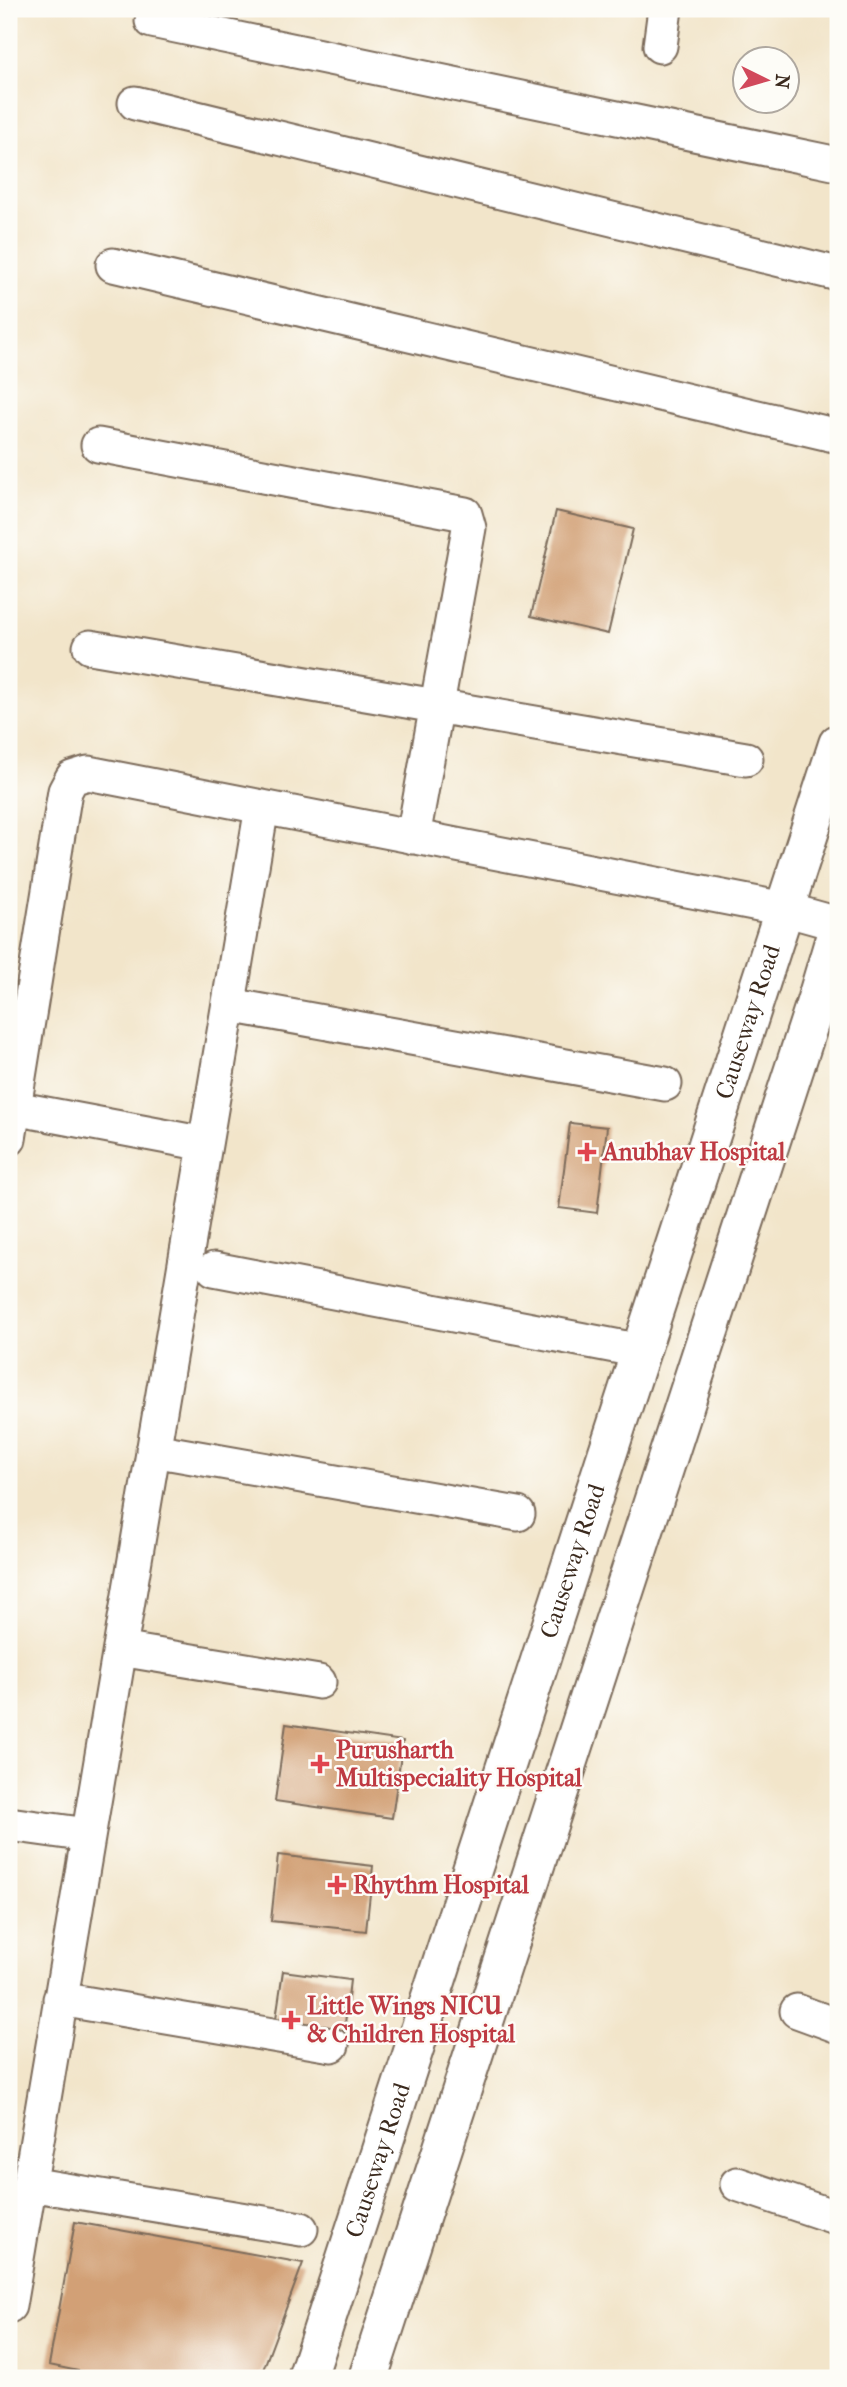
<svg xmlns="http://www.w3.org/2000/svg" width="847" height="2387" font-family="'IM FELL French Canon',serif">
	<rect width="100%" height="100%" fill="#fdfcf7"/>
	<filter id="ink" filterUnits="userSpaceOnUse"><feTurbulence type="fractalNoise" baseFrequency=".0143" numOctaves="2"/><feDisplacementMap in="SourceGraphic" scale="14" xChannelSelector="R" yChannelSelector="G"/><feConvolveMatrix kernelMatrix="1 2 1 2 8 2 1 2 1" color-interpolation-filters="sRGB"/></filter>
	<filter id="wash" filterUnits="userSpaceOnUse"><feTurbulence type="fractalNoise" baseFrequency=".00686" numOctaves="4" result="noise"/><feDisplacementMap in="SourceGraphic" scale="28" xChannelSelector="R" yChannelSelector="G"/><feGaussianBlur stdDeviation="1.57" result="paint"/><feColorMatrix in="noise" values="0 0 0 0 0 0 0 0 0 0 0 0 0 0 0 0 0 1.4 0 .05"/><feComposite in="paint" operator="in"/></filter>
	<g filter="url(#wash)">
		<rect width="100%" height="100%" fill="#f2e5ca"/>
		<g id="blocks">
			<path fill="#d2a076" d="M556,511L633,529L608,634L531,616Z
				M570,1123L607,1127L597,1213L559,1208Z
				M286,1724L403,1741L392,1818L275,1801Z
				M278,1855L373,1866L366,1931L271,1921Z
				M283,1971L350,1980L343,2041L274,2032Z
				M75,2222L303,2263L260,2378H112L49,2365Z"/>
		</g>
	</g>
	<g filter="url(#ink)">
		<use href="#blocks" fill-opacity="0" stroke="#7b6b5a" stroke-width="2"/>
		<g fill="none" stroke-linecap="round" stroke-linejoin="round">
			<g stroke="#7b6b5a" stroke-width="37">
				<path id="street" d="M152,21L838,164
					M660,46L665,9
					M135,103L838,274
					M113,265L838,436
					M98,445L465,514L469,528L413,837
					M90,647L746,759
					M229,1005L665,1084
					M14,1108L205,1144
					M9,1139L65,791L72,778L88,773L784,909L838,924
					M214,1269L641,1351
					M153,1450L518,1514
					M120,1649L319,1682
					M9,1824L88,1835
					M60,1999L332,2045
					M797,2011L838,2026
					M29,2184L301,2229
					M737,2184L838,2218
					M9,2306L262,807"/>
			</g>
			<g stroke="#7b6b5a" stroke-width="42">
				<g id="secondary">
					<path id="s1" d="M307,2378L838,744"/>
					<path d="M368,2378L815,1005L838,928"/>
				</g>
			</g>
			<use href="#street" stroke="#fff" stroke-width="33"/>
			<use href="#secondary" stroke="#fff" stroke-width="38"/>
		</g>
	</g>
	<g fill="#e0444e" stroke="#fdfcf7" stroke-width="2.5">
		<path d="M583.5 1141.5h7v7h7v7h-7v7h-7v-7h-7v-7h7z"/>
		<path d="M316.5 1753.5h7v7h7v7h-7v7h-7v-7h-7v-7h7z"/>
		<path d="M333.5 1874.5h7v7h7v7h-7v7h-7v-7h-7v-7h7z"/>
		<path d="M287.5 2009.5h7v7h7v7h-7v7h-7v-7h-7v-7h7z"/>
	</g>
	<g text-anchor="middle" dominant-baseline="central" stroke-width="5" stroke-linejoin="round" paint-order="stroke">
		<g font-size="24" fill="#3b2a1e" stroke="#fdfcf7">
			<text stroke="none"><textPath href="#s1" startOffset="1426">Causeway Road</textPath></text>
			<text stroke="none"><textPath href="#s1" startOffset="859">Causeway Road</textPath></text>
			<text stroke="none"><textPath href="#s1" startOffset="229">Causeway Road</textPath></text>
		</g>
		<g font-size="24" font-weight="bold" fill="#be3a42" stroke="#fdfcf7" text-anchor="start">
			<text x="603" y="1152">Anubhav Hospital</text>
			<text x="336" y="1750">Purusharth<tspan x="336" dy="28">Multispeciality Hospital</tspan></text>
			<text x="353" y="1885">Rhythm Hospital</text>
			<text x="307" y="2006">Little Wings NICU<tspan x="307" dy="28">&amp; Children Hospital</tspan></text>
		</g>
	</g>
	<rect width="847" height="2387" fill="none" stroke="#fdfcf7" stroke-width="35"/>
	<g transform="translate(766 80) rotate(95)"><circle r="33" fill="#fdfcf7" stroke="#afa8a0" stroke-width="2"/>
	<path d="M0-5L12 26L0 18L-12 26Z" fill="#d1495b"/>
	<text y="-10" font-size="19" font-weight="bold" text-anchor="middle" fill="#3b2a1e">N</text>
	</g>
</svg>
